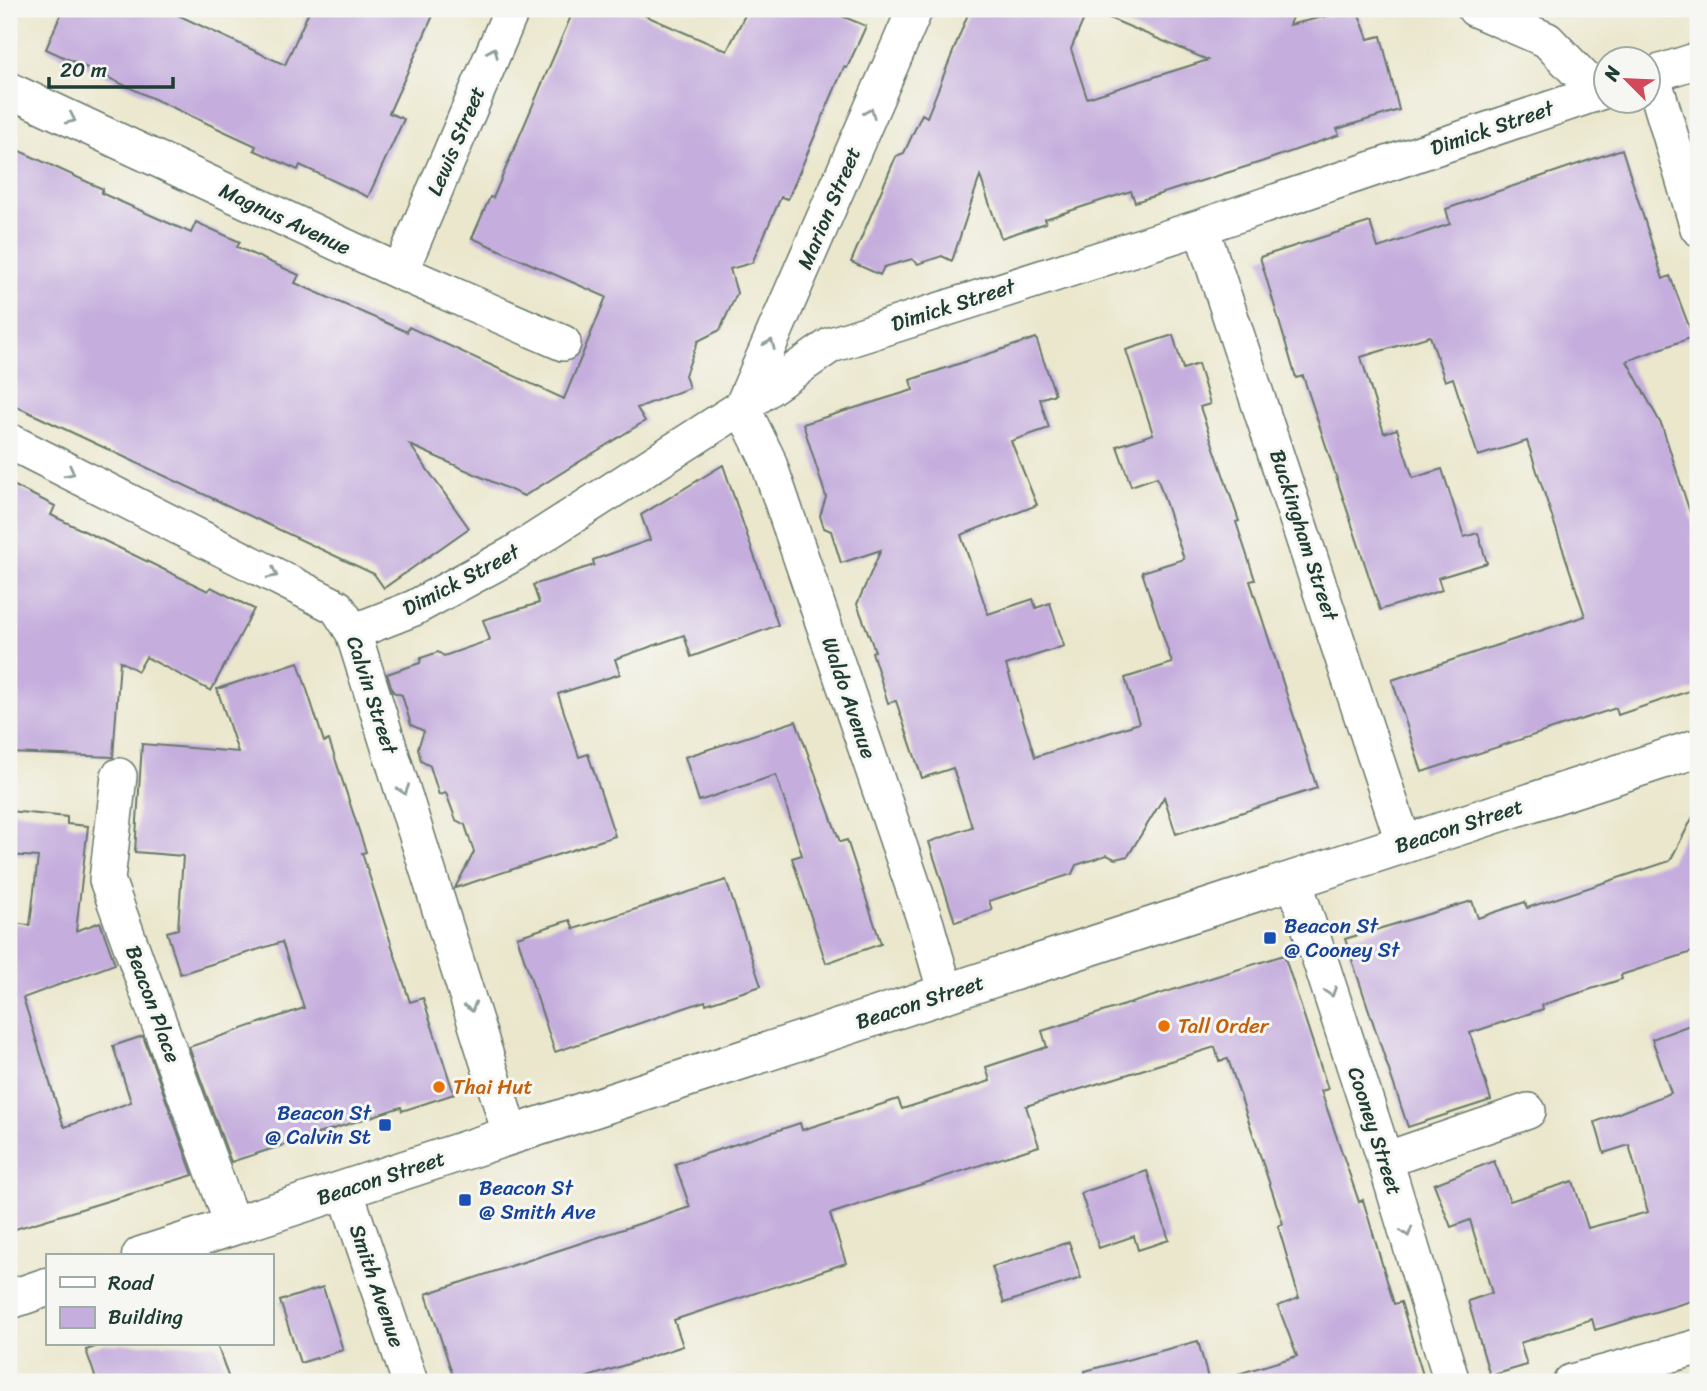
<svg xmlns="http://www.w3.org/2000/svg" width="1707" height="1391" font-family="Sriracha,sans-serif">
	<rect width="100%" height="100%" fill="#f6f6f2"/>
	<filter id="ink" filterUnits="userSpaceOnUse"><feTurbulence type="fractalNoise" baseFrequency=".0143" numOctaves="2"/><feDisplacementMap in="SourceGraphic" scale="14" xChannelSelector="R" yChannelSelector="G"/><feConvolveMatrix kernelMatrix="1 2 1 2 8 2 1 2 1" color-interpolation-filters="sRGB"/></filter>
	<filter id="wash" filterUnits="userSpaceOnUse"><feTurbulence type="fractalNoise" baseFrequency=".00686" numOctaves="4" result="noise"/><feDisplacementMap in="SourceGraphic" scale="28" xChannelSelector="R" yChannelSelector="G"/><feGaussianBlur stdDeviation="1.57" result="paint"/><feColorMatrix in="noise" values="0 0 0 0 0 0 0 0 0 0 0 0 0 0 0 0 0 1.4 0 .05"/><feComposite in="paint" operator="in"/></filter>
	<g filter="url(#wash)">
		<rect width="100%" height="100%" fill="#ebe7cd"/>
		<g id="blocks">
			<path fill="#c5addd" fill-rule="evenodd" d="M63,9H165L285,65L310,9H436L389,113L404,119L368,197L300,165L298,170L254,150L256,146L46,49Z
				M574,9H630L727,51L748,9H825L866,26L847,68L844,67L788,199L781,197L752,263L730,269L737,293L720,330L698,341L685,375L689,388L637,408L645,421L524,496L410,445L469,528L384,588L374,574L9,403V146L103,189L101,193L191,233L196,222L240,242L237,247L299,275L295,283L407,332L409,327L564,399L606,297L472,238L490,197L493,198Z
				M970,9H1295L1289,25L1357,9L1368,39L1381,36L1399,110L1337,129L1339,135L1261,162L1135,202L1131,191L1045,219L1046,223L1001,238L980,176L952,261L942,256L918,264L912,259L884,267L880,275L851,262L896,156L904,153L922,114L927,117ZM1088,9L1208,60L1087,98L1071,49Z
				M1622,149L1663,279L1670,276L1693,337L1627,361L1662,426L1698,537V688L1618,715L1616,708L1422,772L1392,680L1585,616L1527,441L1478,456L1453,378L1445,381L1430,336L1361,357L1384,433L1397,429L1413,478L1442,469L1464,537L1478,533L1487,563L1438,578L1442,590L1380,610L1303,376L1296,378L1260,257L1370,222L1378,248L1450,224L1446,209Z
				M1173,335L1183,369L1198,364L1210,404L1200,407L1239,521L1236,522L1255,580L1250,581L1317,788L1176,834L1164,797L1128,856L1115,859L1107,855L1076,865L1072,874L989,901L992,910L955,922L929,842L972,827L953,768L922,778L896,701L888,703L872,652L875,651L857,604L881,550L841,563L831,531L824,528L820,516L826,497L803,424L913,390L910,380L1036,338L1055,394L1040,399L1049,428L1011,441L1037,505L961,535L988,614L1033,599L1036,608L1050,603L1064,646L1006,665L1035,757L1139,723L1125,678L1172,663L1142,572L1184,559L1157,477L1131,486L1117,446L1153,434L1126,350Z
				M723,465L778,625L691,657L684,635L615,659L620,674L558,694L579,757L588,754L615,836L455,888L474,852L465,825L456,820L446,793L439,795L430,766L421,761L418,748L424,731L411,725L402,695L393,692L387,674L420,663L421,658L438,652L444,656L490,640L483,620L539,603L533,585L594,565L593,560L650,540L641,515Z
				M9,483L55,506L51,515L208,591L211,587L254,609L211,691L146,657L138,671L120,661L113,757L9,753Z
				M298,662L324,742L329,740L366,852L362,853L410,1002L423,998L454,1094L402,1111L401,1107L231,1162L189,1047L304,1008L282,942L180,974L167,932L178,929L183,856L135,852L142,744L238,752L217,689Z
				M796,721L840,842L847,840L881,944L826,963L792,858L802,855L776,775L699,801L685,757Z
				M1698,807V950L1621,975L1622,979L1542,1005L1543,1009L1470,1033L1491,1100L1408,1127L1345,939L1472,901L1478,918L1525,902L1527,908L1670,861Z
				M9,811L67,817V824L88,826L76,931L100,922L115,964L23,998L63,1124L65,1127L131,1102L113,1046L143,1036L193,1175L9,1231V923L30,925L38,857L9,855Z
				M726,880L761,986L706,1004L705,1001L555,1052L517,937L570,920L574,929Z
				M1284,955L1328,1089L1321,1091L1359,1202L1363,1200L1394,1304L1401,1302L1425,1382H1239L1238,1374L1297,1356L1278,1306L1299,1298L1278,1226L1283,1224L1228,1059L1219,1061L1215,1047L1026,1106L1039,1146L830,1214L846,1263L674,1320L683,1346L573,1382H455L426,1294L690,1207L675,1164L800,1123L802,1130L898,1099L902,1109L990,1081L986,1067L1047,1047L1042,1031Z
				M1698,1022V1299L1595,1330L1592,1319L1520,1343L1527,1365L1490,1376L1468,1301L1492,1293L1470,1220L1451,1227L1434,1184L1494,1161L1510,1201L1573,1181L1588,1228L1648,1212L1629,1145L1604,1153L1595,1122L1671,1093L1652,1039Z
				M1147,1171L1169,1240L1138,1250L1134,1236L1099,1248L1081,1193Z
				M1069,1242L1081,1278L1004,1303L992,1267Z
				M323,1287L343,1350L300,1363L280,1301Z
				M1198,1341L1209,1382H1087L1085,1371Z
				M104,1344H217L230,1382H97L86,1350Z"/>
		</g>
	</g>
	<g filter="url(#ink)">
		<use href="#blocks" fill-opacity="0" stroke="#66786a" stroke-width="2"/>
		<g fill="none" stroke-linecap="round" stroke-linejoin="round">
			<g stroke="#66786a" stroke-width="38">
				<path id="minor" d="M915,9L742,407L767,458L926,924L946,994
					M1475,9L1547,40L1597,92
					M1652,74L1698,228
					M1648,76L1698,60
					M9,90L400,272L563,343
					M1201,227L1404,844
					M400,272L512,9
					M9,441L337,607L353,632L511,1136
					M353,632L414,608L513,554L742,407L831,345L1201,227L1606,90
					M119,776L107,880L233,1226
					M1294,880L1385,1160L1452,1382
					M1385,1160L1528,1111
					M345,1190L410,1382
					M1571,1382L1698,1347"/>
			</g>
			<g stroke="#66786a" stroke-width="41">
				<path id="primary" d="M141,1256L1698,748
					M9,1300L47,1287"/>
			</g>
			<use href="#minor" stroke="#fff" stroke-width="35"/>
			<use href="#primary" stroke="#fff" stroke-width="38"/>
		</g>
		<defs><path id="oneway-chevron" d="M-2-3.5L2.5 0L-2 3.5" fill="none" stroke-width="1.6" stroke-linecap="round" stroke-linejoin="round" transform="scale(1.75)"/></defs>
		<g stroke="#8f9e9a">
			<use href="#oneway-chevron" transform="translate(493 52) rotate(-67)"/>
			<use href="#oneway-chevron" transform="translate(870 113) rotate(-67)"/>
			<use href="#oneway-chevron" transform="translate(71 119) rotate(25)"/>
			<use href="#oneway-chevron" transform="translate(770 344) rotate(-67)"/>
			<use href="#oneway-chevron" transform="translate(70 472) rotate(27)"/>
			<use href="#oneway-chevron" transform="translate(273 574) rotate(27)"/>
			<use href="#oneway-chevron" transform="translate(404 790) rotate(71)"/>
			<use href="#oneway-chevron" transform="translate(1331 992) rotate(72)"/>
			<use href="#oneway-chevron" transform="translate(471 1007) rotate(73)"/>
			<use href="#oneway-chevron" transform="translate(1407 1232) rotate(73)"/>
		</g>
	</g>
	<g fill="#1a4fb4" stroke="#f6f6f2" stroke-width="2.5">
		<rect x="1263" y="931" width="14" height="14" rx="3.5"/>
		<rect x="378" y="1118" width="14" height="14" rx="3.5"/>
		<rect x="458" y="1193" width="14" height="14" rx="3.5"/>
	</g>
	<g fill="#e8710a" stroke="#f6f6f2" stroke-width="2.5">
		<circle cx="1164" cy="1026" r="7"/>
		<circle cx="439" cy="1087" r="7"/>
	</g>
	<g text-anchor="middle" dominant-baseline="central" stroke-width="6" stroke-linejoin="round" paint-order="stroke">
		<g font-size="21" fill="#1f3d34" stroke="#f6f6f2">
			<text transform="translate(1492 128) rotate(-19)">Dimick Street</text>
			<text transform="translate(456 141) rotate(-67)">Lewis Street</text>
			<text transform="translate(829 208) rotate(-67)">Marion Street</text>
			<text transform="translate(285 219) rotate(25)">Magnus Avenue</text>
			<text transform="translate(953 305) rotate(-18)">Dimick Street</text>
			<text transform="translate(1304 535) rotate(72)">Buckingham Street</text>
			<text transform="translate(461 580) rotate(-28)">Dimick Street</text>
			<text transform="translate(372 695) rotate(72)">Calvin Street</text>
			<text transform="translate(849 698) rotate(71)">Waldo Avenue</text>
			<text transform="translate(1459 826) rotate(-18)">Beacon Street</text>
			<text transform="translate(920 1002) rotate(-18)">Beacon Street</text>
			<text transform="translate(153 1004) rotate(70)">Beacon Place</text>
			<text transform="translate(1375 1131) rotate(72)">Cooney Street</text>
			<text transform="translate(381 1178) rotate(-18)">Beacon Street</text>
			<text transform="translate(377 1286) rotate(71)">Smith Avenue</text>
		</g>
		<g font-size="21" fill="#164399" stroke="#f6f6f2" text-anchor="start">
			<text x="1284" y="926">Beacon St<tspan x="1284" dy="24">@ Cooney St</tspan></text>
			<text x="371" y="1113" text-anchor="end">Beacon St<tspan x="371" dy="24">@ Calvin St</tspan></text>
			<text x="479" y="1188">Beacon St<tspan x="479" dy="24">@ Smith Ave</tspan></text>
		</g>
		<g font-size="21" fill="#c56008" stroke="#f6f6f2" text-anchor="start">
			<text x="1178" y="1026">Tall Order</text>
			<text x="453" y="1087">Thai Hut</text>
		</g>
	</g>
	<rect width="1707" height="1391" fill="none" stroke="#f6f6f2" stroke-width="35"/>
	<rect x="46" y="1254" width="228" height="91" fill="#f6f6f2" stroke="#a0aca6" stroke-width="2"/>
	<rect x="60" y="1277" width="35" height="10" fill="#ffffff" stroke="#a0aca6" stroke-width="2"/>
	<text x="108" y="1290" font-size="21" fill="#1f3d34">Road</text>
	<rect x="60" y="1307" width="35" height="21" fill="#c5addd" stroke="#a0aca6" stroke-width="2"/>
	<text x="108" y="1324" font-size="21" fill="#1f3d34">Building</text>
	<g transform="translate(1627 80) rotate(294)"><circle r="33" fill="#f6f6f2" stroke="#a0aca6" stroke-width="2"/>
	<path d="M0-5L12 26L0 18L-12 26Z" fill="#d1495b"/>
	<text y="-10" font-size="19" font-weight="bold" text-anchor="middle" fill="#1f3d34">N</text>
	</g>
	<path d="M49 77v10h124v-10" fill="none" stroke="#1f3d34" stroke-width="3.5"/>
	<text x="60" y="77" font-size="21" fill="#1f3d34" stroke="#f6f6f2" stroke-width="5" paint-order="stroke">20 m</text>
</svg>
